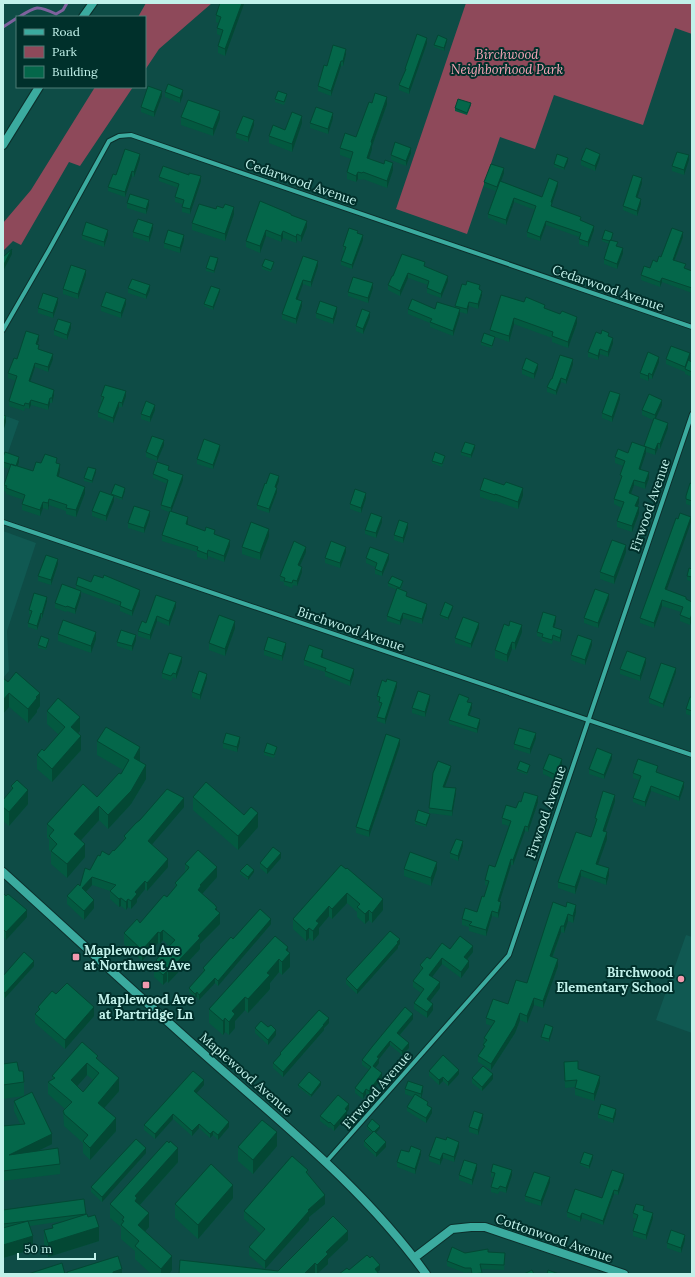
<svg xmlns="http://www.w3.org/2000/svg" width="695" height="1277" font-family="Lora,serif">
	<rect width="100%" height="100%" fill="#0e4c46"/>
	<path fill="#105952" d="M3,415L19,421L3,467Z
		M3,531L36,543L7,631L9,671L3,678Z
		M686,935L692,937V1033L656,1020Z"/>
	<path fill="#8e495a" d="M146,3H212L159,49L145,70V17H138Z
		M466,3H692V34L675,28L643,125L554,95L535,149L500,137L467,234L396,209Z
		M95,87H133L80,166L69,162L21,245L13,241L3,251V223L31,190Z"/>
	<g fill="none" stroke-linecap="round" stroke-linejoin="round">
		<path stroke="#7d619d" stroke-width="3" d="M19,17C36,6 37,5 56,14L63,10L67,3
			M3,27L17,18"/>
		<g stroke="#0b2f2b" stroke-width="6">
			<path id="street" d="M3,330L49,250L109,141L119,136L131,135L692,327
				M3,522L692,755
				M326,1162L509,955L692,414"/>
		</g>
		<g stroke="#0b2f2b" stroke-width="10">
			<path id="secondary" d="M83,17L93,3
				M3,145L39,87
				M3,872C76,938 148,1005 222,1070C295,1134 369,1195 426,1274
				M414,1258L452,1229L471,1227H485L624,1274"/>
		</g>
		<use href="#street" stroke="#3bab9f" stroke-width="4"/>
		<use href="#secondary" stroke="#3bab9f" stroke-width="8"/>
	</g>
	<path fill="#035940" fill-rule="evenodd" d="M244,3L225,56L218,53V46L221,36L217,34V28L218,23L216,22V15Z
		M447,41L444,51L434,47V45Z
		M427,43L409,94L399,90V85L405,72V69Z
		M346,54L343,66H341L331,96L318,91V86L327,66Z
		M165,92L183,95L180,103L165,97Z
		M162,96L154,117L141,112V107Z
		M287,97L284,105L275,102V99Z
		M372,103L387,104L372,146V149L369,159L393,170L387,188L363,179L362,180L358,179L356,182L347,179V172L351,159L340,155V148L356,137Z
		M471,105L467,115L455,111V108Z
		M181,117L220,118L213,136L181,125Z
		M333,118L328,134L310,128V123Z
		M302,123L292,152L269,143V136Z
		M254,125L248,142L236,138V133Z
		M411,153L406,166L391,160V155Z
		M600,158L595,171L581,165V160Z
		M140,159L134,177L132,176L125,197L108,191V187L116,175Z
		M689,160L684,175L672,171V166Z
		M568,161L564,170L554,167V164Z
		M504,173L501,182L542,197L558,186L552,203V206L581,221L594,230L588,247L579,244V237L546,225L540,241L527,237V232L535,210L514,202L506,225L488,218V214L496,191L484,187V182Z
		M159,177L201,181L190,214L182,212V204L175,202V197L178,188L159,181Z
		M642,183L637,198L641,204L637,216L623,210V206Z
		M127,203L149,205L146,214L127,208Z
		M216,209L234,214L225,241L192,230V223Z
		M291,215L307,227L301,242L297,240L296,243L283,238L281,242L266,236L260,253L246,247V241Z
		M153,229L149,242L133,237V232Z
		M358,233L363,240L352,269L341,265V261L345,251L343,250V246Z
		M82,235H108L104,247L82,239Z
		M613,236L612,240L618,246L623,253L617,269L604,264V259L609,244L602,241V239Z
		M683,237L675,260L686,269L692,271V293L662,282L660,287L641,280V275L657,262L661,257Z
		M184,240L180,253L164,248V243Z
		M303,256L318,266L311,287L303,284L297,300L302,306L296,324L282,319V314Z
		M218,261L214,273L206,271V268Z
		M274,264L271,272L262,269V266Z
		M425,267L448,281L441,298L427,293V288L428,285L408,278L400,296L388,290V285L393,276Z
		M86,275L78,299L63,294V289Z
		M128,288L150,290L146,299L128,293Z
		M373,288L368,303L348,296V292Z
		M480,290L482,295L478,309L469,306L467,314L460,312V314L453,336L430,327V323L408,314V309L455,308V306Z
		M220,291L213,310L204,306V304Z
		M501,295L545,309L577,323L568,348L552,342V338L514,324L509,342L495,337L492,348L481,345V342L490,335V330Z
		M58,303L53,318L38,313V308Z
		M126,304L121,318L101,311V306Z
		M337,312L333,324L316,318V313Z
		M370,317L363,334L356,331V326Z
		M71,328L67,340L54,335V330Z
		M609,337L613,343L608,357L600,354L598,360L588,357V352Z
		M39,340L37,344L39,349L53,359L48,372L35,367L30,381L54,395L52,403H50L48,410L31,405L29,409L25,408L24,411L9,406V401L16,381L8,378V373L17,359Z
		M690,358L689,361L692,362V377L685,374V372L666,364V359Z
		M659,362L652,379L649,378L648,381L640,378V373Z
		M573,364L566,384L561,382L556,395L547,392V387L552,379Z
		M538,368L534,379L522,374V369Z
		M101,396H126L122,407H119L113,423L98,417V412L102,401H101Z
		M620,399L612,422L602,418V413Z
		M662,405L656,418L668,428L660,449L658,448L655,455L646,452L640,469L649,478L645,489L634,485L631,494L639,503L637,506L639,513L632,532L617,527V521L622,508L614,504V499L620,481V475L623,466L615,463V457L628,453L644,447L653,420L642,415V410Z
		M155,410L150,422L141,419V414Z
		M164,445L157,461L146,457V452Z
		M475,448L471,458L461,455V452Z
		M220,450L213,469L197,464V459Z
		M3,457L19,462L18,467L33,471L41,463L57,464L60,471L58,477L85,493L76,517L66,514V511L49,505L48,510L43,508L40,516L22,510V504L24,500L6,494V492L4,491V485L9,469L3,467Z
		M445,458L442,467L432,463V461Z
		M169,471L183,480L171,511L188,523V525L215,535L230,546L224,562L208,556L207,560L197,557V552L162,541V535L169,512L161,509V505L167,484L153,478V474Z
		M96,472L92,483L84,481V478Z
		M279,481L276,487L277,492L269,513L257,509V505L266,484Z
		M692,484V506L686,504V496Z
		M480,490L523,495L518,509L495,501V502L480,497Z
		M125,491L122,500L114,497V501L106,521L92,516V511L111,495V494Z
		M366,498L361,513L350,509V504Z
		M150,516L144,533L128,528V523Z
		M382,522L376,538L365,534V530Z
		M691,522L666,590L692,602V620L690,625L680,621V615L681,612L662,606L654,628L640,623V618Z
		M408,528L403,543L394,540V535Z
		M269,536L260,560L242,554V547Z
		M306,552L300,566L302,572L297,586L293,585L292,588L284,585V582L280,581V576Z
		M346,552L340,568L325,563V558Z
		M626,552L614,584L600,579V572Z
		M366,558L389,559L382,576L375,574V567L366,563Z
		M58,564L51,585L38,581V576Z
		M692,569V582L687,580V576Z
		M91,582L140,595L132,616L120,611V606L81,592V596L75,614L67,611L66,612L55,608V603L76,589V585Z
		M388,583L403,584L401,589L407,597L427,608L422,624L403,618L400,625L387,621V616L397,590L388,586Z
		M156,595L176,607L169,626L157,621L150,640L138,636V631L146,623Z
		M609,599L598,628L584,623V618Z
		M47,601L42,618H41L37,630L28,627V623L31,615L29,614V610Z
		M453,608L448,620L440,617V615Z
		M556,621L554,628L562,634L560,642L553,640L552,644L542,641V638L537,636V632Z
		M235,628L225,656L209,650V643Z
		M479,628L471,648L455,643V638Z
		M522,632L515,650L512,649L507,662L495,658V650Z
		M58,634L96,639L91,653L58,641Z
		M136,640L132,651L117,646V642Z
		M49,641L46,650L38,648V645Z
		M592,645L585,665L571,660V655Z
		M286,648L282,661L264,655V650Z
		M323,655L322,658L354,674L350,686L325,676V672L304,665V660Z
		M182,662L176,679L173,677L171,681L162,678V673Z
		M646,663L640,681L620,674V669Z
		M676,672L663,708L649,703V698Z
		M207,678L200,700L192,697V692Z
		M8,682L40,706L37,710V712L28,723L9,707Z
		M397,687L385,724L377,721V717L381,706H379V701L377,700V696Z
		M692,697V716L686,714V709Z
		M430,700L425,717L412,713V708Z
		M468,702L472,708L469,716L480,723L477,733L449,724V720Z
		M47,711L80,731L77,734L81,750L52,782L37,769V755L44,751L59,735L47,724Z
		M536,738L530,754L514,749V744Z
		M97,741L140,760V761L146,779L131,804L108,829L99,820L81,840L85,857L67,878L51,864V852L49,850V839L47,838V824L97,797L121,774L123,770L97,755Z
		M240,742L237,752L223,748V743Z
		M400,745L369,837L356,833V827Z
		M277,749L274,758L264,755V752Z
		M612,759L604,779L589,774V769Z
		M562,764L556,780L543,774V769Z
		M530,767L527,775L517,771V769Z
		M451,770L445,787L456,793L452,816L429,813V808Z
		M658,771V772L684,787L679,801L651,791L645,807L633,802V798L639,780L633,778V773Z
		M11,786L28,804L9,826L3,821V800L11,790Z
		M193,797L258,827L238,850L193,810Z
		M615,801L605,832L607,839L598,864L609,875L606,885L581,876L575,894L558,888V882L591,837L595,824V818Z
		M521,802H538L528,832L525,831L513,865H511L499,902L501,907L498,918L492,916L486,936L469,931V927L462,925V919L477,912L484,897L488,886L485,885V880L495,867L509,826L502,824V818L516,808Z
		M184,807L152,844L168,867L147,891L145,889L137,899V902L131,909L128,907L126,910L121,906L119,907L110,899V891L92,885L86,892L94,908L84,920L67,904V896L80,886L100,856L109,855L114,851L124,840V836Z
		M430,816L426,827L415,824V821Z
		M463,846L458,861L450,858V853Z
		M281,858L267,874L260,868V863Z
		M185,864L217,877L202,894L217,911L220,924L200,944V949L168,983L167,981L163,985L154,977V967L156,965V960L169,946L163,940L160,944L158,943L142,961L124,944V933L140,923L167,897L175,887V883L185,872Z
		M341,865L383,910L372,923L369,920L365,924L357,917V912L347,903L332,919L329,916L319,928V934L313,941L309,938L306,941L293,929V919Z
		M404,869H437L431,886L404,876Z
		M240,871L254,872L248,880L240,874Z
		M3,893L27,917L6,940L3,936Z
		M553,902L576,912L573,923L568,921L564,933L561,932L553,957L558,966L543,1008L534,1005L527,1023L520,1020L515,1033L491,1070L478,1062V1056L483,1048L484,1038L492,1026L486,1024V1018L508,1004L527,983Z
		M271,924L218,986L215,983L199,1000L197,997L195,998L189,992V988L203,972V968L233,939Z
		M400,944L398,946V948L357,994L346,984V979Z
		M450,949L473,952L467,960L469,967L461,978L442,964L432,977L440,988L430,1001L433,1010L427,1018L414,1009V1003L421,993L413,987V981L420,971V965L430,959Z
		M288,952L290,967L282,975L279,972L270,983V989L248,1013L245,1010L235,1021V1028L229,1035L225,1032L223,1035L209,1023V1009Z
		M34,966L5,998L3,996V976Z
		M56,994L94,1016L65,1049L35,1023V1014L38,1011V1007Z
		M413,1019L400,1035L409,1048L402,1055L390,1045L379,1059V1063L375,1068L382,1078L369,1095L366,1094L363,1099L355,1093V1088L369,1070L362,1065V1060Z
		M329,1023L324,1028V1030L283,1077L273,1068V1063L280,1055V1053Z
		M255,1028L276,1035L268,1045L255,1033Z
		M553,1029L549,1042L541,1039V1037Z
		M98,1059L119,1091L104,1108L116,1131L90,1160L83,1153V1143L64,1126L63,1111L65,1109L48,1094V1082L52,1080V1076ZM87,1075L93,1080L83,1092L77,1086Z
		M564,1062L578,1069L600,1083L594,1101L575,1095V1087L565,1088Z
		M3,1064L19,1071L24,1082V1096L3,1099Z
		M429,1071L459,1074L448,1086L443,1081L439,1085L429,1076Z
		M472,1078L493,1079L482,1091L472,1083Z
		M204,1085L196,1093L229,1127L218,1140L213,1135L210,1138L199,1128L192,1136L173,1119L155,1139L144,1130V1125Z
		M298,1085H321L311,1097L298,1087Z
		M405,1089L423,1091L421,1098L428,1106L432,1113L426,1123L407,1111V1107L413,1097L405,1094Z
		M14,1101L52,1144L37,1151L60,1164V1174L3,1181V1126L20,1124L14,1111Z
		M349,1109L347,1112V1116L334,1131L330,1127L329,1128L320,1121V1116Z
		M598,1114H616L613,1123L598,1118Z
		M483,1119L478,1135L469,1132V1127Z
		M367,1126L380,1128L376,1133L386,1147L376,1157L364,1146V1141L372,1133L367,1129Z
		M446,1140L459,1147L454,1162L443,1158L440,1165L429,1161V1156Z
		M277,1146L253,1174L238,1161V1147Z
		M409,1152L421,1154L415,1174L397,1167V1162Z
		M146,1153L102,1202L91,1192V1187Z
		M292,1156L308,1170V1175L325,1195V1204L309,1217V1220L265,1269L278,1271L333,1216L348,1231V1240L328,1259V1264L317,1274H316L315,1273L314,1274H179L180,1260L265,1269L249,1255V1247L261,1234L244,1219V1211Z
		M593,1158L589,1169L580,1165V1163Z
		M178,1162L140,1205L149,1227L145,1231L172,1270L169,1274H151L135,1259V1251L121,1239V1227L110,1218V1204Z
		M477,1169L472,1185L459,1180V1175Z
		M491,1172L512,1175L506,1193L500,1191L498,1194L491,1192V1187L494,1178L491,1177Z
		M624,1179L618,1195L614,1194L603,1225L582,1218L580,1222L567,1217V1212L602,1198Z
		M550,1182L541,1206L525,1201V1196Z
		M233,1198L198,1239L175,1218V1204Z
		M84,1199L86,1215L99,1241L48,1257L44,1244V1230L52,1228V1225L64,1221L30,1226L33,1249L3,1258V1210Z
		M644,1211L653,1218L646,1240L633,1236V1231L637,1219L633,1218V1213Z
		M685,1240L681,1253L667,1248V1243Z
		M488,1252L505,1258L504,1270L481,1269L482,1274H471V1272L465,1273L447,1266V1261L465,1253Z"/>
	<path fill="#034834" d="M242,3H244V4L225,56V49Z
		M427,38V43L409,94V89Z
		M447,39V41L444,51V48Z
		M346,49V54L343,66V61Z
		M341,61V66L331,96V91Z
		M183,90V95L180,103V98Z
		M162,91V96L154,117V112Z
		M387,97V104L372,146V149L367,165V158L371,142Z
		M220,111V118L213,136V129Z
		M333,113V118L328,134V129Z
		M302,116V123L292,152V144Z
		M254,120V125L248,142V137Z
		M411,148V153L406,166V161Z
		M140,154V159L134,177V172Z
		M600,154V158L595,171V166Z
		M689,155V160L684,175V170Z
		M568,158V161L564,170V168Z
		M393,163V170L387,188V181Z
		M504,168V173L497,192V187Z
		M132,171V176L125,197V192Z
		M358,172V179L356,182V176Z
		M201,176V181L190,214V209Z
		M642,178V183L636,202V197Z
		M558,182V186L551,207V202Z
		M514,198V202L506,225V220Z
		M641,199V204L637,216V211Z
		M149,200V205L146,214V209Z
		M234,207V214L225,241V234Z
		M307,221V227L301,242V236Z
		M546,221V225L540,241V237Z
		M153,224V229L149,242V237Z
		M594,226V230L588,247V242Z
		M108,230V235L104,247V242Z
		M266,230V236L260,253V246Z
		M283,231V238L281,242V236Z
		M683,232V237L673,264V260Z
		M297,234V240L296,243V237Z
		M184,235V240L180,253V248Z
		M363,235V240L352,269V265Z
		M623,248V253L617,269V264Z
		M12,249V254L3,271V266Z
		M218,258V261L214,273V271Z
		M318,261V266L311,287V282Z
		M86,270V275L78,299V294Z
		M408,273V278L400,296V291Z
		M448,276V281L441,298V294Z
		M662,278V282L660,287V282Z
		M303,280V284L296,304V299Z
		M373,283V288L368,303V298Z
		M150,285V290L146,299V295Z
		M220,289V291L213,310V307Z
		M482,291V295L478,309V304Z
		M58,298V303L53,318V313Z
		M126,299V304L121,318V313Z
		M302,301V306L296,324V319Z
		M469,302V306L467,314V309Z
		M337,307V312L333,324V319Z
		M460,309V314L453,336V331Z
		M370,312V317L363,334V329Z
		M577,317V323L568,348V342Z
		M514,318V324L509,342V336Z
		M71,323V328L67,340V335Z
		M39,335V340L36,348V344Z
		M613,338V343L608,357V352Z
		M600,349V354L598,360V356Z
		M690,353V358L686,369H685V367Z
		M53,354V359L48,372V367Z
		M659,357V362L652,379V375Z
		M573,359V364L566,384V380Z
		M35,363V367L29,385V381Z
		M538,364V368L534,379V374Z
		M649,373V378L648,381V376Z
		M561,378V382L556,395V391Z
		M54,390V395L52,403V398Z
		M126,391V396L122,407V403Z
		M620,394V399L612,422V417Z
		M50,398V403L48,410V405Z
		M31,400V405L29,409V404Z
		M662,400V405L655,420V415Z
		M119,402V407L113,423V418Z
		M155,405V410L150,422V417Z
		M6,416V422L3,432V425Z
		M668,423V428L660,449V444Z
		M164,440V445L157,461V457Z
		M658,443V448L655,455V450Z
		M220,445V450L213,469V465Z
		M475,445V448L471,458V455Z
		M646,447V453L639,474V469Z
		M19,457V462L16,471V467Z
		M60,464V471L57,483V476Z
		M96,469V472L92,483V481Z
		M649,472V478L645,489V483Z
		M183,475V480L171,512V508Z
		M279,476V481L275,491V487Z
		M634,480V485L629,499V493Z
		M85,487V493L76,517V510Z
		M125,488V491L122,500V498Z
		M277,488V492L269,513V509Z
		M523,488V495L518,509V502Z
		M366,493V498L361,513V508Z
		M114,496V501L106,521V516Z
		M639,497V503L635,512V506Z
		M49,499V505L48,510V503Z
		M43,502V508L40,516V510Z
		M639,507V513L632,532V526Z
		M150,511V516L144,533V528Z
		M188,517V523L186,530V524Z
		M382,517V522L376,538V533Z
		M691,517V522L665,595V589Z
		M408,523V528L403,543V538Z
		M269,529V536L260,560V553Z
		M230,540V546L224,562V556Z
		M626,545V552L614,584V577Z
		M306,547V552L298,570V565Z
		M346,547V552L340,568V563Z
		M208,550V556L207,560V554Z
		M389,554V559L382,576V572Z
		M58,559V564L51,585V580Z
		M302,567V572L297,586V581Z
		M140,590V595L132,616V611Z
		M81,591V596L75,614V609Z
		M609,594V599L598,628V623Z
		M47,597V601L42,618V614Z
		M662,600V606L654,628V623Z
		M176,602V607L169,626V621Z
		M427,604V608L422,624V619Z
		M453,606V608L448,620V618Z
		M41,613V618L37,630V626Z
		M403,613V618L400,625V621Z
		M692,614V620L690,625V619Z
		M157,616V621L150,640V635Z
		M556,616V621L553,632V627Z
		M235,621V628L225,656V649Z
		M479,623V628L471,648V644Z
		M522,625V632L515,650V643Z
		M562,630V634L560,642V638Z
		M96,632V639L91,653V646Z
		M136,635V640L132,651V646Z
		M592,640V645L585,665V660Z
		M512,642V649L507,662V655Z
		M286,643V648L282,661V656Z
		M323,650V655L321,662V657Z
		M182,657V662L176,679V674Z
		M646,658V663L640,681V676Z
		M676,668V672L663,708V704Z
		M354,669V674L350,686V681Z
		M207,674V678L200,700V695Z
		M397,682V687L385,724V719Z
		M9,693V707L3,714V700Z
		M40,693V706L37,710V712L28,723V709Z
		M430,695V700L425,717V712Z
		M472,703V708L468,719V715Z
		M80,717V731L71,741V727Z
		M480,719V723L477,733V729Z
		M536,733V738L530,754V749Z
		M81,736V750L52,782V769Z
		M240,737V742L237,752V747Z
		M400,739V745L369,837V831Z
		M140,747V760L134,771V758Z
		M612,754V759L604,779V775Z
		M562,759V764L556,780V775Z
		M146,765V779L131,804L108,829V815Z
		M451,766V770L443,792V787Z
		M684,782V787L679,801V797Z
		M651,786V791L645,807V802Z
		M456,788V793L452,816V811Z
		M28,790V804L9,826V812Z
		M615,795V801L603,838V831Z
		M538,796V802L528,832V827Z
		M184,798V807L148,849V841Z
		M99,806V820L74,848V834Z
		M258,813V827L238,850V836Z
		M430,814V816L426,827V825Z
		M525,826V831L513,865V860Z
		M607,832V839L596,870V864Z
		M463,841V846L458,861V856Z
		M85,844V857L67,878V864Z
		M281,853V858L267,874V869Z
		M168,859V867L147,891V883Z
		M511,859V865L498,907V901Z
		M437,862V869L431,886V878Z
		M217,867V877L201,895L198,890L200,885Z
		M609,868V875L606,885V879Z
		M254,870V872L248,880V877Z
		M581,870V876L575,894V887Z
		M92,877V885L82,896V888Z
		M145,881V889L137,899V902L131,909V901L135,892Z
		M347,893V903L332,919V909Z
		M121,898V906L119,907V899Z
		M128,899V907L126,910V902Z
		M383,899V910L372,923V913Z
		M94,900V908L84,920V911Z
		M501,902V907L498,918V913Z
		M576,905V912L573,923V916Z
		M329,906V916L319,928V934L313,941V931L316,921Z
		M217,908V917L220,913V924L200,944V949L168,983V972L198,936Z
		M27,910V917L6,940V932Z
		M369,910V920L365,924V914Z
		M492,911V916L486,936V930Z
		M568,914V921L564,933V926Z
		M271,919V924L218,986V981Z
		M561,926V932L550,963V956Z
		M309,928V938L306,941V931Z
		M163,930V940L160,944V933Z
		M158,932V943L142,961V950Z
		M400,939V944L398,946V948L357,994V990Z
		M473,946V952L464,963V957Z
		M288,947V955L290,953V967L282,975V962L286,950Z
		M442,958V964L429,981V975Z
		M279,959V972L270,983V989L248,1013V999L267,973Z
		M558,959V966L543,1008V1001Z
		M34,961V966L5,998V993Z
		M469,961V967L461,978V972Z
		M167,971V981L163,985V975Z
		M215,978V983L199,1000V995Z
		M440,982V988L427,1005V999Z
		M197,992V997L195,998V994Z
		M245,997V1010L235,1021V1028L229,1035V1022L232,1011Z
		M534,998V1005L527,1023V1016Z
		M433,1004V1010L427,1018V1012Z
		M94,1007V1016L65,1049V1040Z
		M520,1013V1020L515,1033L491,1070V1064Z
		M413,1014V1019L397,1038V1033Z
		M225,1018V1032L223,1035V1021Z
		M329,1018V1023L324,1028V1030L283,1077V1072Z
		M553,1027V1029L549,1042V1039Z
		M276,1030V1035L268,1045V1040Z
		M390,1041V1045L379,1059V1063L373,1071V1066L377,1057Z
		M409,1043V1048L402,1055V1051Z
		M87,1063V1075L71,1093V1080Z
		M459,1070V1074L448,1086V1082Z
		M382,1073V1078L369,1095V1091Z
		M493,1074V1079L482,1091V1087Z
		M600,1076V1083L594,1101V1094Z
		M443,1077V1081L439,1085V1080Z
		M119,1078V1091L98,1115V1103Z
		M204,1080V1085L194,1096V1091Z
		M321,1082V1085L311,1097V1095Z
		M423,1086V1091L421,1099V1094Z
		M366,1089V1094L363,1099V1094Z
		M349,1104V1109L347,1112V1116L334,1131V1126L345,1109Z
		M432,1108V1113L426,1123V1118Z
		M616,1109V1114L613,1123V1119Z
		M173,1114V1119L155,1139V1134Z
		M483,1114V1119L478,1135V1130Z
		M116,1118V1131L90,1160V1148Z
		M229,1122V1127L218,1140V1135Z
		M199,1124V1128L192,1136V1131Z
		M380,1126V1128L374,1135V1132Z
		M213,1131V1135L210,1138V1134Z
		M277,1132V1146L253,1174V1160Z
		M52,1134V1144L9,1165V1155Z
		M386,1142V1147L376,1157V1153Z
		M459,1142V1147L454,1162V1157Z
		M146,1148V1153L102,1202V1197Z
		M178,1148V1162L137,1208L135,1201V1196Z
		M421,1150V1154L415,1174V1169Z
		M443,1153V1158L440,1165V1160Z
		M593,1155V1158L589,1169V1166Z
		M477,1164V1169L472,1185V1180Z
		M512,1170V1175L506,1193V1188Z
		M624,1174V1179L618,1195V1191Z
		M550,1177V1182L541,1206V1201Z
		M233,1185V1198L198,1239V1225Z
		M614,1190V1194L603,1225V1221Z
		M325,1195V1204L309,1217V1220L265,1269V1261L308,1210Z
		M149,1213V1227L138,1239V1225Z
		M582,1213V1218L580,1222V1217Z
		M653,1213V1218L646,1240V1235Z
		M99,1227V1241L48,1257V1243Z
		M348,1231V1240L328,1259V1264L317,1274V1265L326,1252Z
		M685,1235V1240L681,1253V1248Z
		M33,1236V1249L3,1258V1245Z
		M172,1256V1270L169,1274H161V1269Z
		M315,1263V1273L314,1274H304Z
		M380,1265V1270L375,1274V1269Z
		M122,1269V1274H113V1272Z"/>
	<path fill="#04674a" stroke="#034834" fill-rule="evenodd" d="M220,3H242L225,49L218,46L223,30L217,28L221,17L216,15Z
		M417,34L427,38L409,89L399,85L406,69H405Z
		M438,35L447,39L444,48L434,45Z
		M333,45L346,49L343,61H341L331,91L318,86L324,65L327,66Z
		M168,84L183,90L180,98L165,92Z
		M148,86L162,91L154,112L141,107Z
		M278,91L287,94L284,102L275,99Z
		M375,93L387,97L371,142L372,143L367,158L384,164L385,160L393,163L387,181L363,172L362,173L358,172L356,176L347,172L353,152L340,148L345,133L356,137L369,102L372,103Z
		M458,99L471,103L467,113L455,108Z
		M188,100L220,111L213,129L181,117Z
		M316,107L333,113L328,129L310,123Z
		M292,112L302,116L292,144L269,136L273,125L285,130Z
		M243,116L254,120L248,137L236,133Z
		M395,142L411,148L406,161L391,155Z
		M586,148L600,154L595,166L581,160Z
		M125,149L140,154L134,172L132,171L125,192L108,187L113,174L116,175Z
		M677,152L689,155L684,170L672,166Z
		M557,154L568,158L564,168L554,164Z
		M491,164L504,168L497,187L484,182Z
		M163,166L189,175V173L201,176L190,209L182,207L184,200L175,197L179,184L159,177Z
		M633,175L642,178L636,197L641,199L637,211L623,206Z
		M549,178L558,182L551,202L552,203L551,206L581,217L580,220L594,226L588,242L579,239L581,233L546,221L540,237L527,232L536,206L514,198L506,220L488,214L500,181L542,197Z
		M130,194L149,200L146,209L127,203Z
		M260,201L291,214V215L307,221L301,236L297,234L296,237L283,231L281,236L266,230L260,246L246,241Z
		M199,204L216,209L217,206L223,208L225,204L234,207L225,234L192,223Z
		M138,219L153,224L149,237L133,232Z
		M86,222L108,230L104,242L82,235Z
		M349,228L358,231L357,233L363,235L352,265L341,261L346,247L343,246Z
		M672,228L683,232L673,260L686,264L684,268L692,271V288L662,278L660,282L641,275L644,266L650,268L653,260L657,262L659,256L661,257Z
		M168,230L184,235L180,248L164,243Z
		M605,230L613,233L611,240H610V241L602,239Z
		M610,240L618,242L616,246L623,248L617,264L604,259Z
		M12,249L3,266V257Z
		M402,254L425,262L424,266L448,276L441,294L427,288L429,281L408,273L400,291L388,285L392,276H393Z
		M210,256L218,258L214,271L206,268Z
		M303,256L318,261L311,282L303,280L296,299L302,301L296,319L282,314Z
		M265,259L274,262L271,270L262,266Z
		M71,265L86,270L78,294L63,289Z
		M353,277L373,283L368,298L348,292Z
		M132,279L150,285L146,295L128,288Z
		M467,281L480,285L479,289L482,291L478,304L469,302L467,309L455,306L462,284L466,285Z
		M211,286L220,289L213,307L204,304Z
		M106,292L126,299L121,313L101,306Z
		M43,293L58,298L53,313L38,308Z
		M501,295L524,302L526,297L545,305L544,308L560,314L562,311L577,317L568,342L552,336L553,332L514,318L509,336L490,330Z
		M412,299L435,309L437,302L460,309L453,331L430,322L432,319L408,309Z
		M320,301L337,307L333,319L316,313Z
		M362,309L370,312L363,329L356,326Z
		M58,319L71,323L67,335L54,330Z
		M602,330L609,333L608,336L613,338L608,352L600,349L598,356L588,352L596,332L601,334Z
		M26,331L39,335L36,344L39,345L38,349L53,354L48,367L35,363L29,381L54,390L52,398H50L48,405L31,400L29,404L25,403L24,406L9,401L17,376L8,373L14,358L17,359Z
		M484,333L495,337L492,346L481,342Z
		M671,346L690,353L685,367L666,359Z
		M648,352L659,357L652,375L649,373L648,376L640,373Z
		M560,355L573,359L566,380L561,378L556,391L547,387L551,379H552Z
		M526,358L538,364L534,374L522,369Z
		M688,360L692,362V372L685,369Z
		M105,385L126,391L122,403L119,402L113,418L98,412L104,397L101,396Z
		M610,391L620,394L612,417L602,413Z
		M649,394L662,400L655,415L642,410Z
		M146,401L155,405L150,417L141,414Z
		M3,415L6,416L3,425Z
		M654,418L668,423L660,444L658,443L655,450L644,446Z
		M152,436L164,440L157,457L146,452Z
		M204,439L220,445L213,465L197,459Z
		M465,442L475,445L471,455L461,452Z
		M632,442L646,447L639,469L649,472L645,483L634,480L629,493L639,497L635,506L639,507L632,526L617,521L624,502L614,499L622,476L620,475L625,461L615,457L618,449L628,453Z
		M5,452L19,457L16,466L3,462V457Z
		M435,452L445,456L442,464L432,461Z
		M45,454L57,458L56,463L60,464L57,476L85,487L76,510L66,508L67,505L49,499L48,503L43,502L40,510L22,504L25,495L6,488L7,486L4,485L11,464L33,471L36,462L41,463Z
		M157,462L169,466L168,470L183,475L171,508L161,505L168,480L153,474Z
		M88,467L96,469L92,481L84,478Z
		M270,473L279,476L275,487L277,488L269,509L257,505L265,483L266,484Z
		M484,478L504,485L506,482L523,488L518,502L495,494V495L480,490Z
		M690,483L692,484V501L686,499V496Z
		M115,484L125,488L122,498L111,494Z
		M355,489L366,493L361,508L350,504Z
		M100,491L114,496L106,516L92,511Z
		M134,506L150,511L144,528L128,523Z
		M170,511L188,517L186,524L205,531L206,527L215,530L214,534L230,540L224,556L208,550L207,554L197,550L198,547L162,535Z
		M371,513L382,517L376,533L365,530Z
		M680,513L691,517L665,589L686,597V599L692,602V614L690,619L680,615L683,607L662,600L654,623L640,618L676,518L678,519Z
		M399,520L408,523L403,538L394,535Z
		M251,522L269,529L260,553L242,547Z
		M612,540L626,545L614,577L600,572Z
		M294,541L306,547L298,565L302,567L297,581L293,580L292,583L284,581L285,578L280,576Z
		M331,541L346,547L340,563L325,558Z
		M370,547L389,554L382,572L375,569L377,563L366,558Z
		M46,555L58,559L51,580L38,576Z
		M689,568L692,569V577L687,576Z
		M94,575L103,578L104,575L140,590L132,611L120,606L121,602L76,585L78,577L91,582Z
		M392,576L403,581L400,588L388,583Z
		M62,584L81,591L75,609L67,606L66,607L55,603Z
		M397,588L407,592L406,596L427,604L422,619L403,613L400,621L387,616Z
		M595,589L609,594L598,623L584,618Z
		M34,593L47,597L42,614L41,613L37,626L28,623L32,611L29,610Z
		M156,595L176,602L169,621L157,616L150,635L138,631L142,621L146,623Z
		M445,602L453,606L448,618L440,615Z
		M543,612L556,616L553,627L562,630L560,638L553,635L552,640L542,637L543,634L537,632Z
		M219,615L235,621L225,649L209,643Z
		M463,617L479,623L471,644L455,638Z
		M63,620L96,632L91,646L58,634Z
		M510,621L522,625L515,643L512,642L507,655L495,650L504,624L509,626Z
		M121,630L136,635L132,646L117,642Z
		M578,635L592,640L585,660L571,655Z
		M41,636L49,639L46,648L38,645Z
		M268,637L286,643L282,656L264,650Z
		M309,645L323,650L321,657L354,669L350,681L325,671L326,668L304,660Z
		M627,651L646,658L640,676L620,669Z
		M169,653L182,657L176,674L173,673L171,676L162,673Z
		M661,663L676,668L663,704L649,698Z
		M199,671L207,674L200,695L192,692Z
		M16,672L40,693L36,697L37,698L28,709L9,693L3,700V678L8,682Z
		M387,679L397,682L385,719L377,717L382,703L379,702L380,697L377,696L382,680L386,682Z
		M418,691L430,695L425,712L412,708Z
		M459,694L469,698L467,702L472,703L468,715L480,719L477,729L449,720Z
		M690,697H692V711L686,709Z
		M58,698L80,717L71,727L81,736L52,769L37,755L42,749L44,751L65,727L47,711Z
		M106,727L140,747L134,758L146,765L131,791L108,815L99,806L74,834L85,844L67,864L51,851L57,844L49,836L54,830L47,824L83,784L97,797L119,773L121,774L129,760L97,741Z
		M519,728L536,733L530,749L514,744Z
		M226,733L240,737L237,747L223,743Z
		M386,734L400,739L369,831L356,827Z
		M267,743L277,747L274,755L264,752Z
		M597,748L612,754L604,775L589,769Z
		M549,754L562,759L556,775L543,769Z
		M638,759L658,766L656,772L684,782L679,797L651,786L645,802L633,798L641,776L633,773Z
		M438,761L451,766L443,787L456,788L452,811L429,808L433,773Z
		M520,761L530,765L527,773L517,769Z
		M17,780L28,790L9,812L3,807V800L13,788L11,786Z
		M206,782L244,815L251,807L258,813L238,836L193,797Z
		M167,789L184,798L148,841L168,859L147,883L145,881L135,892L137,894L131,901L128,899L126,902L121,898L119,899L110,891L116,885L92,877L82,888L94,900L84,911L67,896L78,884L80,886L85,868L90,870L98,855L100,856L102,851L109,855L113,850L114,851L126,838L124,836L136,823L140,820Z
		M603,791L615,795L603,831L607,832L596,864L609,868L606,879L581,870L575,887L558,882L576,832L591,837L597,819L595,818Z
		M524,792L538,796L528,827L525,826L513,860L511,859L498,901L501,902L498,913L492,911L486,930L469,925L472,922L462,919L465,908L477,912L482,896L484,897L489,881L485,880L489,865L495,867L511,821L502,818L506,805L516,808L519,801L521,802Z
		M418,810L430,814L426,825L415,821Z
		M456,839L463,841L458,856L450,853Z
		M273,847L281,853L267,869L260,863Z
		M198,850L217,867L200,885L201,886L198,890L215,905L217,908L215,909L220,913L198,936L200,938L168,972L167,971L163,975L154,967L158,962L156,960L175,940L163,930L160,933L158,932L142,950L124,933L137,919L140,923L164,895L167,897L177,885L175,883L188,869L189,867L185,864Z
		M410,852L437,862L431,878L404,869Z
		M247,864L254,870L248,877L240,871Z
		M341,865L346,869L347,868L383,899L372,913L369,910L365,914L357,907L360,904L347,893L332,909L329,906L316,921L319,923L313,931L309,928L306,931L293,919Z
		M3,893L6,896L8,894L27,910L6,932L3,929Z
		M553,902L566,907L567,902L576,905L573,916L568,914L564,926H561L550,956L558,959L543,1001L534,998L527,1016L520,1013L515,1026L491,1064L478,1056L485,1046L483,1045L487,1040L484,1038L495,1021L486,1018L493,999L508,1004L516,980L527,983Z
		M260,909L271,919L218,981L215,978L199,995L197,992L195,994L189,988L205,970L203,968L231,937L233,939Z
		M390,931L400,939L397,942L398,943L357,990L346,979Z
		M275,936L288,947L286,950L290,953L282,962L279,959L267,973L270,975L248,999L245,997L232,1011L235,1014L229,1022L225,1018L223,1021L209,1009Z
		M460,936L473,946L464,957L469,961L461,972L442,958L429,975L440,982L427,999L433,1004L427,1012L414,1003L424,989L413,981L423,968L420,965L427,957L430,959L442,943L450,949Z
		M24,952L34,961L5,993L3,992V976Z
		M67,983L94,1007L65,1040L35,1014L40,1009L38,1007L52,991L56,994Z
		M405,1007L413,1014L397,1033L409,1043L402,1051L390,1041L377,1057L379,1058L373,1066L382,1073L369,1091L366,1089L363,1094L355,1088L371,1067L362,1060L372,1047Z
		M319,1010L329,1018L323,1025H324L283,1072L273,1063L281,1054L280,1053Z
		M261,1021L268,1027L271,1025L276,1030L268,1040L255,1028Z
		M545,1024L553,1027L549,1039L541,1037Z
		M82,1042L98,1056L96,1058L119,1078L98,1103L116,1118L90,1148L83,1141L88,1135L64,1114V1113L63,1111L72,1102L48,1082L55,1078L52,1076ZM87,1063L99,1073L83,1092L71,1080Z
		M443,1055L459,1070L448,1082L443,1077L439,1080L429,1071Z
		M578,1061V1069L600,1076L594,1094L575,1088L577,1080L565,1081L564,1062Z
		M17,1062L19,1071H23L24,1082L3,1085V1064Z
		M483,1066L493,1074L482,1087L472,1078Z
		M193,1071L204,1080L194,1091L229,1122L218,1135L213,1131L210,1134L199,1124L192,1131L173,1114L155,1134L144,1125Z
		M309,1072L321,1082L311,1095L298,1085Z
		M408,1081L423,1086L421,1094L405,1089Z
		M32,1092L52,1134L9,1155L58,1148L60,1164L3,1171V1126L25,1124L14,1101Z
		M415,1094L428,1102L427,1105L432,1108L426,1118L407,1107Z
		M338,1095L349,1104L345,1109L347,1111L334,1126L330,1122L329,1123L320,1116Z
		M601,1104L616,1109L613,1119L598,1114Z
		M474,1111L483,1114L478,1130L469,1127Z
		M372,1119L380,1126L374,1132V1131L373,1132L367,1126Z
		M262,1120L277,1132L253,1160L238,1147Z
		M374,1131L386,1142L376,1153L364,1141Z
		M436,1137L446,1140L447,1137L459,1142L454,1157L443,1153L440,1160L429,1156Z
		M136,1139L146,1148L102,1197L91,1187Z
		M167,1141L169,1143L170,1141L178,1148L135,1196L137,1198L135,1201L149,1213L138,1225L172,1256L161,1269L135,1246L139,1241L121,1225L124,1221L122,1220L124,1217L110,1204Z
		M411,1146L421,1150L415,1169L397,1162L401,1150L409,1152Z
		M584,1152L593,1155L589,1166L580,1163Z
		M292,1156L308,1170L306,1172L325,1195L308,1210L309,1211L265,1261L249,1247L265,1229L244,1211Z
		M464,1160L477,1164L472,1180L459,1175Z
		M211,1164L233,1185L198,1225L175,1204Z
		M493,1164L512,1170L506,1188L500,1186L498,1189L491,1187L495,1173L491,1172Z
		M612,1170L624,1174L618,1191L614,1190L603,1221L582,1213L580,1217L567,1212L575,1189L602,1198Z
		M534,1172L550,1177L541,1201L525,1196Z
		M84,1199L86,1214L28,1221L3,1224V1210Z
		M636,1204L644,1206L643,1210L653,1213L646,1235L633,1231L638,1215L633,1213Z
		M87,1214L88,1217L95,1215L99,1227L48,1243L44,1230L53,1228L52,1225Z
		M333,1216L348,1231L326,1252L328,1254L317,1265L315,1263L304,1274H179L180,1260L278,1271Z
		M28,1221L33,1236L3,1245V1228Z
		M671,1230L685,1235L681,1248L667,1243Z
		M452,1247L465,1253L488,1249V1252L505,1253L504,1265L480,1264L482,1273L472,1274L471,1268H465L447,1261Z
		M367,1255L370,1258L372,1256L380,1265L375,1269L379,1274H339L347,1268L349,1270Z
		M118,1256L122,1269L113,1272V1274H67V1272Z
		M62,1263L65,1274H28Z
		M532,1270L534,1274H524Z
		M548,1270L559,1274H547Z"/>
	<g fill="#f29aae" stroke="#00302b" stroke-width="1.5">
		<rect x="72" y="953" width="8" height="8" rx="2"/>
		<circle cx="681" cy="979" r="4"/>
		<rect x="142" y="981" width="8" height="8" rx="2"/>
	</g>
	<g text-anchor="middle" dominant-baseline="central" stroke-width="4" stroke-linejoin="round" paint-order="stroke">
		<g font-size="13" font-style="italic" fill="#f7a5b7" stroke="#00302b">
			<text x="507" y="54">Birchwood<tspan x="507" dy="15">Neighborhood Park</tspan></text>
		</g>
		<g font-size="13" fill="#c1f1ea" stroke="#00302b">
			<text transform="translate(301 182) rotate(19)">Cedarwood Avenue</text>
			<text transform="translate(608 288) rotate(19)">Cedarwood Avenue</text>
			<text transform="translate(650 505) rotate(-71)">Firwood Avenue</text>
			<text transform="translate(351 629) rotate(19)">Birchwood Avenue</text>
			<text transform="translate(546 812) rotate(-71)">Firwood Avenue</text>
			<text transform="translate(246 1074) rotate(41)">Maplewood Avenue</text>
			<text transform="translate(377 1090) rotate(-49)">Firwood Avenue</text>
			<text transform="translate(554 1238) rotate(19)">Cottonwood Avenue</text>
		</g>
		<g font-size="13" font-weight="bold" fill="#c1f1ea" stroke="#00302b" text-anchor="start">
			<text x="84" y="950">Maplewood Ave<tspan x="84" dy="15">at Northwest Ave</tspan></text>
			<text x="673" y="972" text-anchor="end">Birchwood<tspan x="673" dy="15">Elementary School</tspan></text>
			<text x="146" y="999" text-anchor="middle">Maplewood Ave<tspan x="146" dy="15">at Partridge Ln</tspan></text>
		</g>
	</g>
	<rect width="695" height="1277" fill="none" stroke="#c1f1ea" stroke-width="8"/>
	<rect x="16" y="16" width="130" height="72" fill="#00302b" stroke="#4d7d77"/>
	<rect x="24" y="29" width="20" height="6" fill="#3bab9f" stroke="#4d7d77"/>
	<text x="52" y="36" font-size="12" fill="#c1f1ea">Road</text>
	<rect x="24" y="46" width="20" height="12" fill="#8e495a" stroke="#4d7d77"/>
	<text x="52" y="56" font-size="12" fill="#c1f1ea">Park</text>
	<rect x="24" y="66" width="20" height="12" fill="#04674a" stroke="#4d7d77"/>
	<text x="52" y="76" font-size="12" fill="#c1f1ea">Building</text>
	<path d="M18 1253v6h77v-6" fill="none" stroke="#c1f1ea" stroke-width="2"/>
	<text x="24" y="1253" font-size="12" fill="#c1f1ea" stroke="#00302b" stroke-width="3" paint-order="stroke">50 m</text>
</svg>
